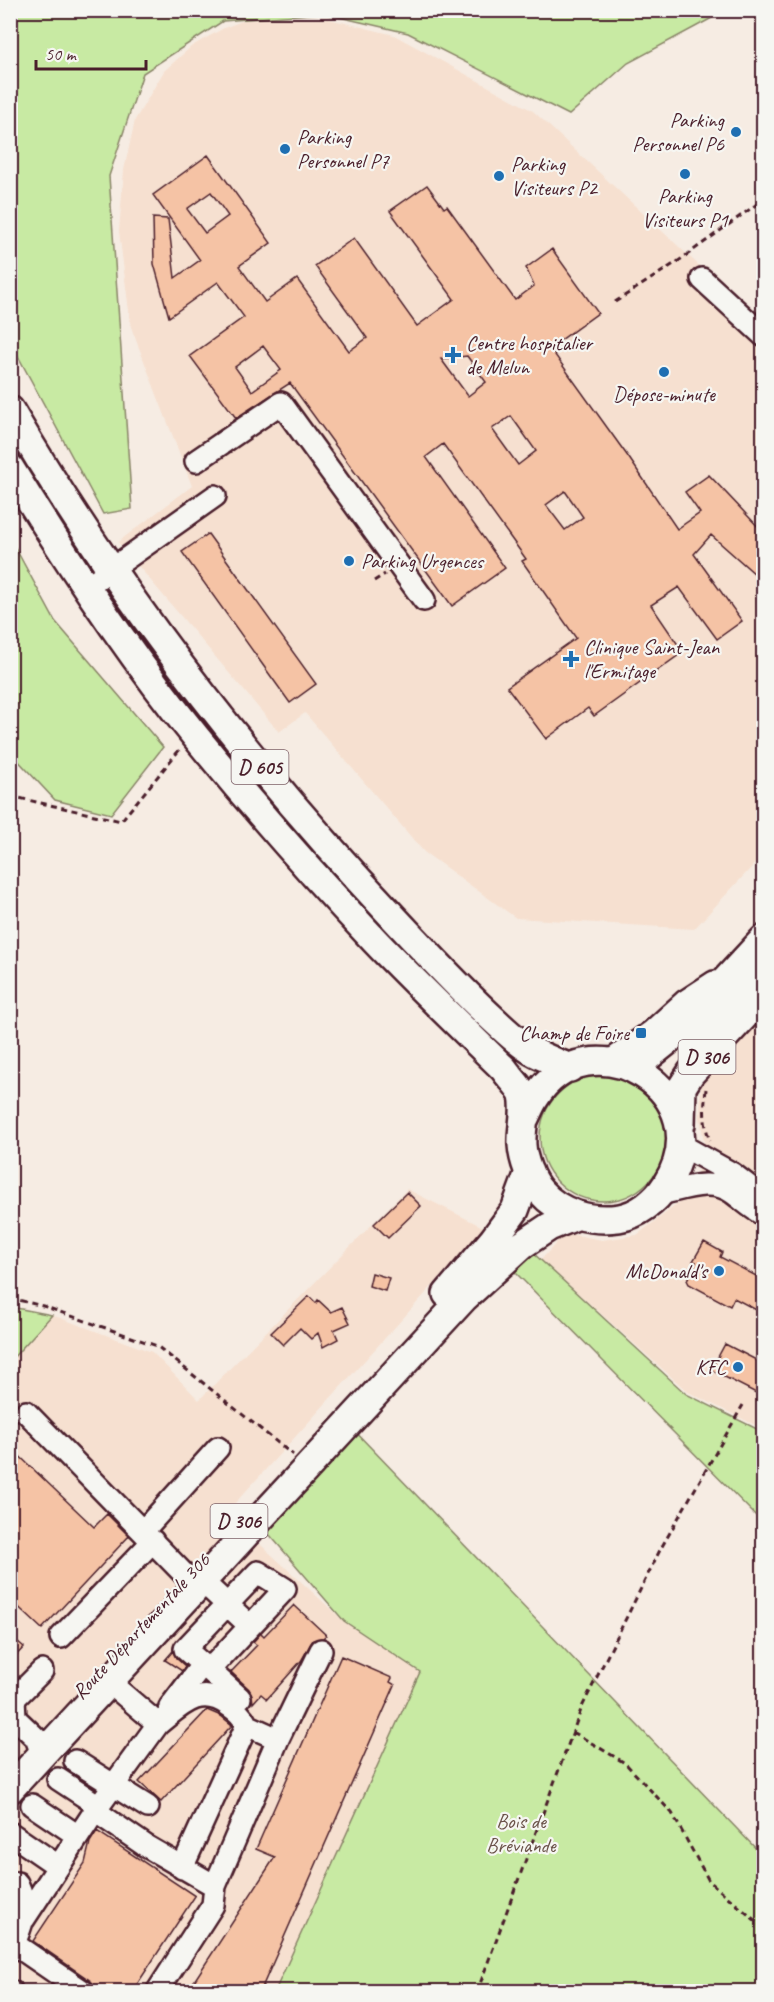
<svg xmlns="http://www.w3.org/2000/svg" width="774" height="2002" font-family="Caveat,sans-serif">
	<rect width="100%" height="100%" fill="#f6ece3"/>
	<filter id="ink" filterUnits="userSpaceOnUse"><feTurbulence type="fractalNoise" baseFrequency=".0167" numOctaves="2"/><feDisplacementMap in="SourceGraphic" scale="12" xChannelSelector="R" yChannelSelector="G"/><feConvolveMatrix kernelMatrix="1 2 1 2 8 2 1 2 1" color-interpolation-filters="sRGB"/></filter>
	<g filter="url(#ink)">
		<path fill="#f6e0d0" d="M291,17L329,19L394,35L533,111L763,325V855L694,929L516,918L424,852L305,713L279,732L118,542L192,486L131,327L119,231L124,170L135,120L164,71L192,46L224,28L245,20Z
			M763,1012V1429L688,1392L541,1260L565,1233L602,1240L637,1235L693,1192L704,1142L700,1117L701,1087L711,1070Z
			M407,1189L485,1228L226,1513L344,1621L420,1672L286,1971L275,1991H11L10,1360L52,1315L152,1352L199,1400Z"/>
		<path fill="#c8eaa3" stroke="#898467" stroke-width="1.5" d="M10,11L11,10L725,11L628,63L569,115L408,33L322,13L223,21L143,73L109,176L132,509L103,514L11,343Z
			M10,538L55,621L163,747L111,814L55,800L11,753Z
			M540 1138a63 63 0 1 1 126 0a63 63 0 1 1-126 0Z
			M532,1252L686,1394L763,1432V1523L515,1272Z
			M11,1307L52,1315L11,1360L10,1307Z
			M349,1425L763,1856V1991H275L420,1672L344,1621L262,1526Z"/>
		<path fill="#f5c3a5" stroke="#4a1f2b" stroke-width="1.5" fill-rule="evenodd" d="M208,155L271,243L239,266L265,302L297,279L349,351L367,338L315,266L354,238L417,326L454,299L390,211L427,185L444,208L447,206L515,300L534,286L526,268L552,249L598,313L550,348L629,458L677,529L700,513L685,492L709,475L764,533V582L711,535L694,554L742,621L717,639L679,587L651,605L683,652L594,716L588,708L546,739L507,687L576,638L522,561L526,559L443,444L426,457L505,568L452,606L290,383L236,418L190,356L244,317L218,282L169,317L154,264L153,218L168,219L175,278L200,260L153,195ZM211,192L228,216L205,233L187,209ZM263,346L281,370L252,391L235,367ZM467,356L486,382L468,396L441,359ZM511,416L536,451L518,465L492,429ZM565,491L583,517L565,530L546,505Z
			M208,534L316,684L290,703L182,552Z
			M407,1192L421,1206L388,1238L374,1224Z
			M704,1242L722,1252L720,1257L764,1280V1314L734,1298L730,1306L689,1284L687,1280L696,1262L693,1261Z
			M372,1273L389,1278L385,1291L369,1286Z
			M309,1296L316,1303L318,1300L331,1312L342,1307L350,1323L334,1330L338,1339L323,1347L318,1333L311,1339L300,1328L283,1345L271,1333Z
			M725,1344L764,1364V1383L758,1394L711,1370Z
			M10,1447L94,1527L107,1514L129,1536L42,1629L10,1599Z
			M294,1605L326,1635L323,1638L313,1640L301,1661L267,1699L261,1694L253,1703L252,1695L249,1689L231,1672L257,1645L253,1642L261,1633L264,1636Z
			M10,1635L24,1647L10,1662Z
			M173,1651L176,1658L185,1666L182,1671L165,1660Z
			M341,1656L392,1678L390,1682L395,1685L260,1992H187L275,1857L256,1849Z
			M207,1710L221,1716L232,1725L161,1802L139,1782Z
			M97,1831L195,1896L132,1992H101L91,1981L33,1941L85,1863L90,1842Z"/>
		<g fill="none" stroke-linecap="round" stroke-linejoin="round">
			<g stroke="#4a1f2b" stroke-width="26">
				<path id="minor" d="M702,279L764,336
					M196,461L281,403L424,600
					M86,587L215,496
					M692,1042L764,966
					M610,1061L652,1031L685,1001L714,982
					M681,1145L733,1174L764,1198
					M660,1194C684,1189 712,1177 733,1193C743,1200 752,1209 764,1215
					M26,1412L187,1577
					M143,1531L218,1448
					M258,1572L285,1589L209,1670L185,1649Z
					M202,1581L250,1626
					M61,1637L153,1541
					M209,1670L240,1698
					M170,1707L202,1665
					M158,1724C180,1707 199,1684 228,1705C237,1711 242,1715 247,1725
					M278,1739L321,1650
					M42,1754L36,1738L15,1718L14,1699L42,1671
					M75,1761L148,1807
					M58,1779L99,1806
					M32,1805L78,1836
					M95,1811L146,1846L215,1886L213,1905L157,1992
					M10,1833L58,1866
					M182,1868L247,1725L278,1739L215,1886
					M17,1883C29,1909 24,1919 14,1944L84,1992
					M24,1919L95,1811L158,1724L109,1682
					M10,1991L12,1992"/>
			</g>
			<g stroke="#4a1f2b" stroke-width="32">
				<path id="major" d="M10,410C118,595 249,764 395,919C427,953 459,988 494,1020C506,1031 518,1043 532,1051C544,1058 557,1062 570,1068
					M10,468C67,561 127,652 196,737C253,807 313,875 375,941C417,985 461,1027 504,1069C509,1077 520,1086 523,1095C527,1112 521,1128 522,1145C523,1160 530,1179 540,1191C560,1214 590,1222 619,1218C638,1215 656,1201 666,1185C725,1092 589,1012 535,1098C531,1104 528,1112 525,1118
					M634,1068L675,1035L764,939
					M681,1124L682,1087L691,1073L764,995
					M447,1294L493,1240L515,1210L529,1172
					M10,1789L464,1298L522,1245L549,1227L576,1216"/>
			</g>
			<path stroke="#4a1f2b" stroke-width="3" stroke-dasharray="6 4.5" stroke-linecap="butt" d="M615,302L677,262L764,199
				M374,581L385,574
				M10,796L121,821L181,748
				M706,1089C704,1108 703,1123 710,1141
				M10,1298L43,1306L157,1346L293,1455
				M573,1732L625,1763L672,1813L709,1881L764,1928
				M477,1992L582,1707L660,1550L743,1405"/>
			<use href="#minor" stroke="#f6f6f2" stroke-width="21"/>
			<use href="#major" stroke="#f6f6f2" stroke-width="27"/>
		</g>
	</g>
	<g fill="#1f6fb2" stroke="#f6f6f2" stroke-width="2">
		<circle cx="736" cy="132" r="6"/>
		<circle cx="285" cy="149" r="6"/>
		<circle cx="685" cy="174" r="6"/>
		<circle cx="499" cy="176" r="6"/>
		<path d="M450 346h6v6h6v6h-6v6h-6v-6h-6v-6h6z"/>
		<circle cx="664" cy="372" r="6"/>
		<circle cx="349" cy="561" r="6"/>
		<path d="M568 650h6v6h6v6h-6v6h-6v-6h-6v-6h6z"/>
		<rect x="635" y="1027" width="12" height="12" rx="3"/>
		<circle cx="719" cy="1271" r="6"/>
		<circle cx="738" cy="1367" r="6"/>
	</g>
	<g text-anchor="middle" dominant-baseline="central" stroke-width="4.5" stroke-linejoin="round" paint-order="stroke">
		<g fill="#f6f6f2" stroke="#7e6067" stroke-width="1.5">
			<rect x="231.5" y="750" width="57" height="34" rx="4.5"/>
			<rect x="678.5" y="1040" width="57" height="34" rx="4.5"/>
			<rect x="210.5" y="1504" width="57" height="34" rx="4.5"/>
		</g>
		<g font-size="20" font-weight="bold" fill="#4a1f2b">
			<text x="260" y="767">D 605</text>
			<text x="707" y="1057">D 306</text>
			<text x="239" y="1521">D 306</text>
		</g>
		<g font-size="21" fill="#4a1f2b" stroke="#f6f6f2" text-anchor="start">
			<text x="724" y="120" text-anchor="end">Parking<tspan x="724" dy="24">Personnel P6</tspan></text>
			<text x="297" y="137">Parking<tspan x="297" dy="24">Personnel P7</tspan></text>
			<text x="511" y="164">Parking<tspan x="511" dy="24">Visiteurs P2</tspan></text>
			<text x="685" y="196" text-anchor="middle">Parking<tspan x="685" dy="24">Visiteurs P1</tspan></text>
			<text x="466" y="343">Centre hospitalier<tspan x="466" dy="24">de Melun</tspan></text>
			<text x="664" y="394" text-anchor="middle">Dépose-minute</text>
			<text x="361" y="561">Parking Urgences</text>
			<text x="584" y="647">Clinique Saint-Jean<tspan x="584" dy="24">l'Ermitage</tspan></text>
			<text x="629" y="1033" text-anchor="end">Champ de Foire</text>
			<text x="707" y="1271" text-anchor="end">McDonald's</text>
			<text x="726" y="1367" text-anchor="end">KFC</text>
		</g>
		<g font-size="21" fill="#4a1f2b" stroke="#f6f6f2">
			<text transform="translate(141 1626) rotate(-47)">Route Départementale 306</text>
		</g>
		<g font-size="21" fill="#6a5249" stroke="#f6f6f2">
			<text x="521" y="1821">Bois de<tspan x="521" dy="24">Bréviande</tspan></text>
		</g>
	</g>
	<rect width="774" height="2002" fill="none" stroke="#f6f6f2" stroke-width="36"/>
	<rect x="18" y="18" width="738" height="1966" fill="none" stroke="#4a1f2b" stroke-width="2" filter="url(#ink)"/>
	<path d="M36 60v9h110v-9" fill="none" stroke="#4a1f2b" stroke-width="3"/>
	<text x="45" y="60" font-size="18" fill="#4a1f2b" stroke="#f6f6f2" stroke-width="4.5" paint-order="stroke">50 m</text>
</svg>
